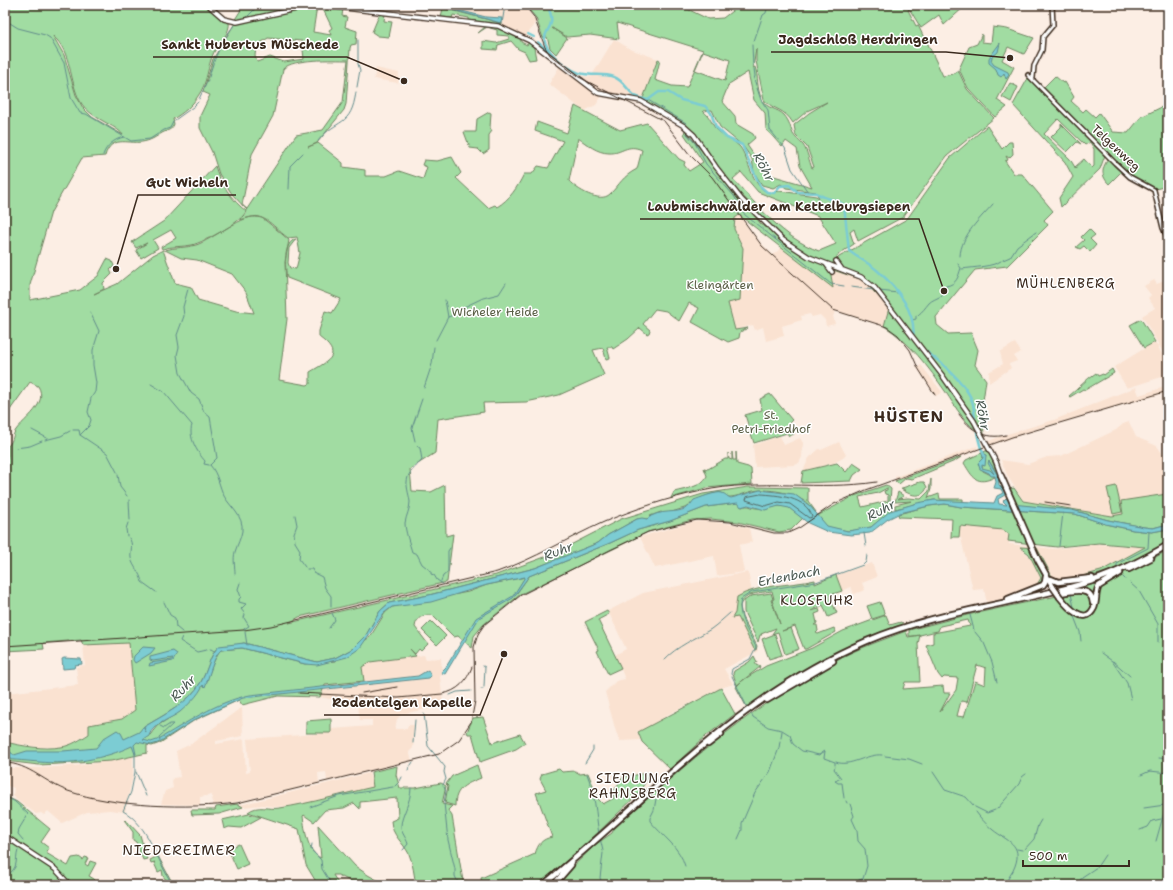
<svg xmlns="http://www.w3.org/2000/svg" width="1173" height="890" font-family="'Shantell Sans',sans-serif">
	<rect width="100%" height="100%" fill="#fceee4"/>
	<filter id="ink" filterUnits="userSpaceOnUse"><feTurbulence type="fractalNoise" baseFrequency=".025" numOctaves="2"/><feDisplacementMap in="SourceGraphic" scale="8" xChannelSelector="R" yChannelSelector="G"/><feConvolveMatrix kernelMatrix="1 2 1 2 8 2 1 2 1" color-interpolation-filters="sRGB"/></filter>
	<g filter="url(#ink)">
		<path fill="#fae2d1" d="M458,5H503V8H505L506,5H523L536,21L526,37L501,25L502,18H491L456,10Z
			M614,39L630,49L658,59L642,101L627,97L603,94L596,105L584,111L549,84L559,67L578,81L583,76L591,77Z
			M376,68L399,73L398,83L374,79Z
			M739,215L756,238L773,255L781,248L832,287L829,269L863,280L889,308L884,326L836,311L833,316L835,324L826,326L825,320L820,315L812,317L810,314L801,316L802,320L782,326L784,336L766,341L763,327L755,330L753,325L735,330L728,303L740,300L743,248L734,229L735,218Z
			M1168,279V361L1142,316L1155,308L1148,298L1151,295L1144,286L1154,280L1157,284Z
			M1155,342L1168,364V375L1127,388L1114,367Z
			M1015,343L1021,352L1014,356L1017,361L1009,364L1011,368L989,383V372L1003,364L1000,352Z
			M921,365L942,392L936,396L917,368Z
			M1168,386V392L1040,428L986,447L985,443L1001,436L1054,420L1136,387L1139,395Z
			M1129,422L1136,437L1157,446L1168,461V514L1166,494L1121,502L1123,514L1112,516L1024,501L1008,477L1001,460L1028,464L1047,457L1061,456L1116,430L1123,424Z
			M780,436L784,445L800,438L803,443L802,457L799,463L795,465L755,467L753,445Z
			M839,442L846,455L843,458L834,463L803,471L809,458L819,449L821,450Z
			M977,446L978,450L946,462L896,480L895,477Z
			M705,521L733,524L749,528L752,542L739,545L744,572L717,576L714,556L655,568L640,537L692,522Z
			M960,526L1003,530L1009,534V544L1055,549L1096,544L1145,547L1101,571L1082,576L1054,580L1037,548H1021L1033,560L1041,578L1040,582L1019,595L987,604L984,589L973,590L961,538L959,537Z
			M872,563L877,577L862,583L865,590L854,594L851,587L842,591L836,575Z
			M748,572L752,592L743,596L739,605V612L758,651L724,669L733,684L721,688L667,715L654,725L637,732L640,740L620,741L616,732L605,692L616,681L625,679L615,655L626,649L608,611L643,593Z
			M129,643L135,710L122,719L89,725V733L71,744L61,747H39L5,742V688L6,693L78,685L76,667L85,665L83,645Z
			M424,655L426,659L441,658L442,673L440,677L443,703L436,707L402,714L397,719L395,729H407L408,725H414L413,748L409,752L412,760L327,781L326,772L318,773L319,783L236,802L213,805L212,795L200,797V805L161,804L165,791L173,788L172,782L173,778L180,777L176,751L191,744L238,710L242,708L243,736L216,741V744L244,739L246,773L250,772L247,739L331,733L332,729L372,726V720H360L358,705L320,697L325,685L363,681L362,667L370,662Z
			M133,757V775L125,812L110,810L87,812L62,823L48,811L44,815L41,813L36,814L13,796L14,788L5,785V768H43L83,765Z
			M369,773L374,789L333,796L305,804L303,802L298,805L276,807L262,805L244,807L240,805Z"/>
		<path fill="#a1dca2" stroke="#6e8360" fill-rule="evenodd" d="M5,5H207L221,18L229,22C231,32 219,44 214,52C207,66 208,83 198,96C192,106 183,113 173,119L174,124C172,130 168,130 162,133C156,137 150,141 142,142C127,144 111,135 105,156L82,158L51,212L30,285V300L80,290L98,276L107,259L112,261L114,266L110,270L112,274L103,283L104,289L94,294L117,284L153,255L163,250L175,283L191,287L198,300L236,311L254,313L246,292L232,274L197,260L181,258L165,250C175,247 186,248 196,245C212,240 245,212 260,217C265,219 284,236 289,240L285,262L287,319L279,380L307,385L310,384V372C330,360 343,355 319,337V331L325,311L332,313L341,299L287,278C285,267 283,242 296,239L289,248L288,263L290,268L296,269L300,253L297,237L288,238C269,224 266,211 240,220L246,214L247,210L232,194L219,174L212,152L200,128V116L210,95L203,92L213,59L235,23L317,6L313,32L331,35L329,30L332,28L322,7L343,9L342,16L347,17L345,27L357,31L356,44L351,45L350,48L346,104L344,110L317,143L308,147L318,143L343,163V167L365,170V176H386L399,171L423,179L427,167L422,165L424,160L437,161L452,157L461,173L456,178L488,208L495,205L497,207C510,199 517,188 524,174H532L538,166L548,168L563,141L535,131L537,122L567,133L575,106L620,130L647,123L679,159L685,162L684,165L689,171L703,162L684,134L685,130L761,224L787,242L731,184L697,136L676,119L642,101L658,59L660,60L655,80L672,86L687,87L703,50L617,23L619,39L590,35L567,37L552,28L567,38L556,54L550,48L547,37L543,38L536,18L525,5H679L708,19L723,18L740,5H905L909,9L908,10L916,26L918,25L925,40L921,41L926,40L943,76L953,74L958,70L967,89L994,118L947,156L903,217L858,241L854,229L850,232L854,244L839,254L832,264L802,252L829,269L839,257L907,219L950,158L987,126L1002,149L1009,142H1012L1013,154L1009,158L1006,156L1008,160L1005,161L1014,174H1022L1053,211L1044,220L1048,225L1007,266L975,270L936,317L937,325L948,334L971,333L978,350L975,365L986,380L982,408L984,435C965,425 957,409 945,391C929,368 909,341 884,326L889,308L863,280L830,269L833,288L739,215L735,218L734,229L743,248L740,300L728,303L735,330L748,328L740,332L739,338L728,342L692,322L699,308L689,303L679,321L666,311L655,309L643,324L650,330L649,333L647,334L640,328L628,339L613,349L612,347H607L610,358L606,359L603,348L593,350L604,375L559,395L526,402L483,403L484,412L438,419L435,453L410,469L412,491L431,492L445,485L446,536L453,534L447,582L299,617L289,623L496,575L553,554L621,519L703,494L748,487L808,488V501L816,512L815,513C805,495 780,490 761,490C751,490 741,496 731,497C726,498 724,493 720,493C711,493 692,500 688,507L665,514L661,512L650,516L647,519H637L608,535L598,543L535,568L429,595L389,603L380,611L366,635L352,649L335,658L317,662L244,643L215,650C209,660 207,672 201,682C188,704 165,714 144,727L150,735L157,726L179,712L203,685L206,684C208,676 216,653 221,650L242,648L305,664L335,661L370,637L385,613L392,607L468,592L487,585L525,577L516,592L517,593L529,576L610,543L638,530L670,521L706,507L738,503L742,507C749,504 751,508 757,508C768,509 779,504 788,507C792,509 799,515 803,518L791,530L779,532L738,522L711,519L692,520L648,532L521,594L483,625L474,636L472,648L458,636L454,637L432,615C423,614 416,618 415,627L428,644L421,651L419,649L415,654L410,649L416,656L370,662L362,667L364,681L325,685L320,697L278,696L242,705L239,700L195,720L160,743L152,746L147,745V753L111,761L78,763L39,765L5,761V742C23,746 43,750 61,747C71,746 81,739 89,734V725L122,719L135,710L129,643L83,645L81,640L43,643L44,649L5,651V464L8,455V446C14,440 12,435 16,430C24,419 49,404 38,386L30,382L5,417ZM53,36C72,52 69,81 80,101C90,119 117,125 123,135L92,117L83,108L76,95L64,55ZM268,38L302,41L304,59L284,62L270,57L257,62L255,56L256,46ZM756,49V61L764,100C775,111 784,108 793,123L807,111L827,102L809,113L794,125L796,136L807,147L814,167L812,168C809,161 808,152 803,145C800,141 795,138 793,134C790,127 790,122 784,115C777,108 767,109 762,100C756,87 759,78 755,67L753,68ZM703,51L730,60L725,81L695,70ZM348,60L343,102L323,130L296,135L247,209L242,205L252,154L273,116L283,69C293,58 333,60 348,60ZM748,72L754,100L765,113L766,129L782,147L786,141L797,149L800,166L812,187L767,174L747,145L755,138L753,134L736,124L735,116L722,101L729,84ZM712,110L720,127L743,146L752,159L754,172L762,185L773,188L781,184L786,188L816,192L819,198L816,196L779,191C754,201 750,160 740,147C733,139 722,136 715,128C710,120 710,117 703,111ZM578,138C587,144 597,153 609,153C622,154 627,143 642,150L637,169C622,177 621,183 610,194C600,204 576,189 569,181ZM741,172L758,192L818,216L836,244L819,251C783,238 759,207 733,179Z
			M244,5C260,5 275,9 291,9L234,21Z
			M907,5H962L964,7L944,25L939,15L921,28Z
			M443,8L501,23V25L469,20V18L453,15L452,18L441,17Z
			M380,13L385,14L384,21L392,22L389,37L378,36L372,32Z
			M486,26L498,27L521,38V42L527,45L529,42L534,48L536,59L529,60L525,52L518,49L511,41L498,45L497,50L483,49V41L496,43L509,39V36L497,35V30L487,27L478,33Z
			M993,27L1007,29L1034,38L1024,54L1008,47L1002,60L1014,67L997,100L1007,107L995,117L968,88L959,69L969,47L977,44L982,34V42L991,43Z
			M1055,76L1063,83L1065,82L1074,97L1071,101L1083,112L1086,109L1095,117L1099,113L1113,132L1128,133L1141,117L1168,104V186L1155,189L1123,170L1109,184C1099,174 1103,166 1110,156L1061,107L1105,155L1100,169L1061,207L1059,198L1073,177L1065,162L1013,105L1028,78L1042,89ZM1058,119L1085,145L1090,142L1094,149V166L1092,168L1084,159L1075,167L1076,169L1070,159L1044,134Z
			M1010,83L1018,87L1011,102L1002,97Z
			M489,112L491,113L490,128L492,131L489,135V150L483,154L478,149L470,148L464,132H476L477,119Z
			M1061,124L1081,144L1077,142L1067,152L1051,137L1061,127Z
			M215,166C219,181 233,202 246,211C244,221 204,242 192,245C182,247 172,246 162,249L161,247L176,238L171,230L153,240L158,248L141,258L136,250L147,243L136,248L132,242L164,221Z
			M1089,229L1095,235L1090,239L1096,245L1090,252L1084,246L1080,249L1076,247L1084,240L1081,237Z
			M1141,319L1155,342L1144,348L1130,325Z
			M1112,369L1114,373L1085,390L1083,389L1070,397L1069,396C1078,389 1086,379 1096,373L1098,376L1103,374L1104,375Z
			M770,394L792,420L788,424L794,434L789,436L787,433L754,443L745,415L762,410L760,399Z
			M988,450L997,473L989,461L994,474L982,469V465L986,456L984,453H982L983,458L979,462L983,471L995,477C977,486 973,478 964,463L966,460Z
			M732,452L733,460H736V452L737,464L748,467L751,469L752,484L706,488L671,498L674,492C685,489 702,487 707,476L704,468L708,469L725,459H728V453L729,459L732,460Z
			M961,457L955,461L912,479L906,478L899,484L895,481Z
			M837,463L846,472L853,463L862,469L854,475L851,481L801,483L803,471Z
			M931,479V489L928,498L939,494L940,499H963V503L934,500L895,509V505L912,501L895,502L898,492L904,496L898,499L908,498L921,499L929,491Z
			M920,482H924L927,487C923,500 909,495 901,489L906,491L902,488Z
			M886,485L891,489L890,500L892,511L871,527L859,530L848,531L830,528L823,524L817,516L854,496ZM887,488V490L884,491L885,494L888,495V501L862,507L859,497L878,493Z
			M1116,486L1122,512L1113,514L1107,488Z
			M1014,488L1023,501L1112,516L1123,514L1121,501L1167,494L1168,524L1153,528L1144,527L1108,520L1072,510L1015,505L1009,489Z
			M945,504L961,507L1075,514L1105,524L1133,530L1152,532L1168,529V542C1133,563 1099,579 1058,581C1053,580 1051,578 1048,574L1045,576L1042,585L1019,594L1036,586L1041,578L1029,554L1020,547L1037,548L1054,580L1082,576L1101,571L1145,547L1099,543L1057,547L1008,541L1009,534L1003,530L960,526L959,537H951L952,519L899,517L898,514L929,506Z
			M1168,550V885H557L558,881L595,845L612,833L614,829C685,764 759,700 844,656C864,646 886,639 906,631L908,637L920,635L918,644L920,682H905L903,689L943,686L944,693H950L940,712L956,690L958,678L944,677L942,679L938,674L926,645L933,643V633L970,626L968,620L940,626L938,631C931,632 915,637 909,636V630L967,615L1057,596L1069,610L1075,615L1072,608L1062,594C1101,583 1133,571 1168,550ZM977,665L986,668L985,685L975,681L964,717L957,716L961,701L967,702Z
			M836,575L842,591L830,595L829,597L837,613L828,617L823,605L811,611L819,609L820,612L815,614L817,623L814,625H817L818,631L816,633L818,634L834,628L836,632L806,649H804L795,626L782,631L791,628L799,649L785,654L778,632L772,634L776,628L761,634L762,635H760L758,642L744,612V601L751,596L771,593L773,599L771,600L780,624L772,600L774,599L772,591C760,593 745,592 740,606L742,617L757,646L756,650L754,649L738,617L732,618L735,613L737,597C758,584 790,586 815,580V584Z
			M880,602L885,615L872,619L867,606Z
			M607,611L609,614L598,620L621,668L608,674L597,651L599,650L585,622Z
			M886,615L890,625L901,622L903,625C846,647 797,673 747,708L736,687L743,680L766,666L812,648L843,631Z
			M431,621L446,636L437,645L422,630Z
			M775,634L782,655L769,659L762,639Z
			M754,656L757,662L755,663L757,666L759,665L760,667L737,685L733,674L734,671L749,662Z
			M721,688L735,714L706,736L670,769L642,742L638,732Z
			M483,717L492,743L520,734L525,743L516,749L480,762L472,734H468L467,732L473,718Z
			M331,719V733H306V721Z
			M477,765L481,778C466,784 455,788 455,806L445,803L448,786L446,784L452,776Z
			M397,766L396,775L400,788H415L441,783L446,786L442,804L452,806L448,810L452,816L463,881H467L468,885H416C414,875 413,863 409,854C403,842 392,836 391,821L398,818L397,798L360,802V809L354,803L344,808L325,810L314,822L304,815L303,816C305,830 307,852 321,858L318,825L355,866L368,875L386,885H358L338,875H333L339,885H318L306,865L299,829L248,812C258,804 269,810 280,808C312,803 342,794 373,787L371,772Z
			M559,769L562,772L575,771L580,774L588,773L599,800L603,804L614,798L613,792L623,777L648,773L649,776L638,794L583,847L538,885H482L481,878L535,854C538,844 542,839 552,837L536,793L546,790L540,779L542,774Z
			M5,796L17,802L50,829L41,842L49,848L46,853L68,866L72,858L79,857L83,860L85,857L88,858L85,864L88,866L90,861L96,863L89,876L94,879L91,885H5Z
			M238,804L243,807L219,814L192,815L191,810H215L216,807Z
			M249,814L261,817L241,828L229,827L224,829L222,820Z
			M126,820L140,835L147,859L143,860L136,842L133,840V832L125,821Z
			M239,844L248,864L237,869L228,849Z
			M158,856L172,882L177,880L178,885H170L163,876L162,870L158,872L154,863L155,862L151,863L150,860Z"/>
		<path fill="#7bccd3" stroke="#618b8b" d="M442,6L486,17L502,18L501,23L442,7Z
			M1000,43L998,52L992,57L991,61L994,65L1008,72L1009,75L1006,79L1004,73L1001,77L998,75L996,69L989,63V58Z
			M984,452L986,456L985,466L982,465V468L990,470L994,474L988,463L989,461L998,476L999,485L1005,491V495L998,499L999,504L1007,505L1003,501L1006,498L1012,504L1072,510L1108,520L1144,527L1153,528L1168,524V529L1152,532L1133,530L1105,524L1075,514L961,507L945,504L929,506L900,513L888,519L870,533L851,535L828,532L808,523L789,508L779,506L765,510L748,505L741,507L738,503L706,507L670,521L638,530L610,543L529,576L513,598L479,618L445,674L442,673V671L446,667L476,618L513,596L525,577L487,585L431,602L392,607L384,613L360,648L347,657L317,665L305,664L242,648L221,650C214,655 209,677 205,687L203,685C198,696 189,704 180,712C171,719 152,724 149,736L143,740L151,742L157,740C187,723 215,702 250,695L418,676L428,670L431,676L429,678L243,698L196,719L158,743L151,745L137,742L134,745L136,754H135L132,746C104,759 70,765 39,762C27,761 16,760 5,759V754L12,757L5,753V751H9L14,755L27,751H63L96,748L104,738L117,730L121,733L124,739L139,732L143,727L146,732L144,727C165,714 188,704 201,682C208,670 209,656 219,646L244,643L317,662L335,658L352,649L366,635L380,611L389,603L429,595L535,568L598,543L608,535L637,519L642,518L647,519C659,508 678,515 688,507C690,506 692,502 694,500C699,498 717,491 722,493C726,494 727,497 731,498L760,490L794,494L810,506L827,526L848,531L871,527L890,511L917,503L934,500L994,503L997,496L1003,493L1001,489L994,488L996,482L995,476H991L989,473L980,469L978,463L983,458L982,453Z
			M143,647L155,648L151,653L135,663L133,660L134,656Z
			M173,651L177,654L173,661L149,666L150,663L172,660L173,658L153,661L150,660V657Z
			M64,658L81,659L82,664L75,665L74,668L63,669L62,659Z"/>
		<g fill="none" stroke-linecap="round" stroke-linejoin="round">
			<path stroke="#556b66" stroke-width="1" d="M761,494C777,495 807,497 812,517L809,518L790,504L779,502L765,506L746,500L747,497Z"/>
			<path stroke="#618b8b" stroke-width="1" d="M245,19L259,5
				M5,20L18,28L45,35L50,38L64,63L71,98L80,113L86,114L131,141L150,139L164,130L170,128L173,122
				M502,24L505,5
				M754,41L763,15L766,13L768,5
				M752,45L753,66
				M754,69L755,76L754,79L761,100L768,110L770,130L785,148L792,169L808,192
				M209,77C214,58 222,40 235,24L243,23
				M357,87L360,70L358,64V40
				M199,99L208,80
				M648,100L686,123L687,128
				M194,106L198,102
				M175,120L193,107
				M687,131V134L695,143L706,164L734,196L745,215L831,284L844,286
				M318,141C337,117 351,129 356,92
				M103,155C106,146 114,139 124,137
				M289,189L290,166L303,153
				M960,256C961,235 981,218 993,204
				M1003,260L1010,257L1017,246L1036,232
				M962,269C975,267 992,267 1001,261
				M851,287L874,290
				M188,289L183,307L184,316L177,335L179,347L177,355L180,373L191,393L199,399L204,412L210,417L217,458L210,465C218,474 219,486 224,496C230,507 244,516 242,531C241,538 237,545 235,552C233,559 235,567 235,574
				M879,291L898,293
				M90,312L99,331L93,350V365L96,383L95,392L91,398L88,412L91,420L89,426L80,435L107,453L117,472
				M918,315C923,311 925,308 929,303C935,297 946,298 946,286C957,284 958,277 961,268L958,264
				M448,317L454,315L464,307L483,298L499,294L506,283
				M912,320L916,319V316
				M436,340L448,317L445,300
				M151,384L164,392L192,425C188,437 197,452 205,461L204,464L209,465
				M424,388L432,364L434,347
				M32,430L47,438
				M73,430H79L80,435
				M45,440L61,436L70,431
				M415,441L412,428L422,399
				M417,446L420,448L422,460C418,465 410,471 408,477C405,485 409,493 410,502C410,509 406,516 405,523C405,531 410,545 412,552L417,554L422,564L431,571V574L434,575L437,580L443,584
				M16,448L30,446L42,441
				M118,475L120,487L127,496
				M129,500L130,520
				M295,515L297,525L294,533L295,542L300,550L299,559L305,567
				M864,533L866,546
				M127,536L126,529L128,523
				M129,538C134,544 130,551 131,558C133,567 140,572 142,582L156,592
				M1059,546L1063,513
				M1117,566V564L1148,548L1149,532
				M307,569H312L314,573L322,577L325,588L331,596V607
				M1123,577L1125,579
				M441,581L443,576L448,572V551L450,548
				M240,583L238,589L241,597L239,599V602L246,604L241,609L245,614L244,618L249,626L244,629
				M1130,583L1139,591L1158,624V642
				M1071,594L1074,607
				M164,602L170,615L175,618L176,627L182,632
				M1073,614L1080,632L1081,641
				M970,615L974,630
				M329,628L335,620L332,613
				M245,632L247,645
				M975,632L984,643L992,662L997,682
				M182,637L180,641L197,652L211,649L214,651
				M1101,653L1112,661L1127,683L1131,699
				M664,660C677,646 695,639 711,629C718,624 723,619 730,613
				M1113,661L1130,676
				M483,666L485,667L484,687
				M481,689H483
				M450,695L457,692L471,691
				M748,709L731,674L732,669L750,659L756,647C748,631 737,617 741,599L752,592L816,582L863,565L866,562L867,555
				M750,711L753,717L768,727L782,730L790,735L793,744L802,751L819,755L825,751L824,758L835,762V765
				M424,714L428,746L445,767L444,772L446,779L443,785
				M1166,734L1168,735
				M781,738L782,731
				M160,740L159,737L173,724H170L164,728L160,726
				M413,743L415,720
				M135,753V772L131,792L123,811C149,825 157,862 173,885
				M885,756L909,759L922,764
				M1159,758L1168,759
				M836,762C850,768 867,753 882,755
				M585,763L593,750V747
				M411,765L413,762
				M835,767L834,769L841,778L835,781L838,783H842L844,798
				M408,770L410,766
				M136,772L146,796
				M933,772L945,790L966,797L974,806
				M587,774C595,793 596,814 599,835
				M1141,775L1150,771L1168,773
				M400,781L402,777
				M395,786L398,783
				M444,787L446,791L444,803L448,840L455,869V876L459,885
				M5,797L14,801L28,814L19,829L18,834L23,840
				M656,799L654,810L650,818V821C662,836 680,847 685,866
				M846,801L847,803
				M850,804L854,816L852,819L857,830L858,841L865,849L867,866L861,885
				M310,807L339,796L393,787
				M975,807L987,813L995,810
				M1144,808L1165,805
				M997,809L1019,784L1022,777L1026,774
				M976,812C981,819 987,825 993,830C1007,841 1023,844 1015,866C1013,873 1007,878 1005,885
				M1140,830L1148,827L1152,821L1161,819
				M600,838L603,851
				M738,839L742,830V823L755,793L770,772L779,748L780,741
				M1156,841L1168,799
				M312,844L311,850L321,860L322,869L332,885
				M1017,849L1022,850
				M403,850L408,844C406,837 401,833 401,826C401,816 411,803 411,788
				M1024,850L1034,839L1038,825L1041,820
				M7,885C5,873 10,876 15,867C17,862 16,856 18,850
				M160,885L163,883
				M603,885L600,878L603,853
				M844,885L862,879
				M1078,885L1082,877L1097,867L1105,855"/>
			<path stroke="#7bccd3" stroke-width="2" d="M528,34L534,37
				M538,42L545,48L549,50"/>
			<path stroke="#7bccd3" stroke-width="2.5" d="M288,5H294
				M547,5C559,28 542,29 545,42C549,55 571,72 584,74C594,76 604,73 614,77C624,81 626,89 634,95C638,98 644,99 648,100L659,92H668L681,100L705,106L711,113L716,127L727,138L742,145L760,186L767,192L774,193L780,186L789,185L798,192L817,193C825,200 836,198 844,205L849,251C858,258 871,264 879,272C897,288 917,313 913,338
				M924,350C939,360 969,386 973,404C976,422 976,439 984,455
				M5,755L14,756"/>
			<g stroke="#3b2a1e" stroke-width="6">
				<path id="secondary" d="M1028,75L1115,163L1130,177L1154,190L1163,228L1168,239
					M1033,78L1034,66L1042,50L1043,37L1053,25L1052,5"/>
			</g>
			<g stroke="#3b2a1e" stroke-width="6">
				<path id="primary" d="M208,5L224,19L237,22L314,5
					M320,5L498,26L530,41L598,93L641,101L684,126L694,135L716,167L742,200L783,240L809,257L861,277L875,288L942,375L974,421
					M836,261L841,268
					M826,264L832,272
					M996,462L1001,476
					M5,836L55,869L70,885"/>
			</g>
			<g stroke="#3b2a1e" stroke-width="8">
				<path id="motorway" d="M1001,476L1038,560L1053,587
					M1129,569L1151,558
					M1051,579L1058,582L1092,578
					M1060,593C1072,591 1092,586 1093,603
					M1060,597C1067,606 1085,627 1094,608C1097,601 1095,593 1099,586L1120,573
					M1008,599L1043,585L1045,582L1046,576
					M767,700L833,661
					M708,744L721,734
					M557,881L571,865
					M543,885C650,798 737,696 867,641C940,610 1018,604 1092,581C1119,572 1144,559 1168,545"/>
			</g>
			<use href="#secondary" stroke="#fff" stroke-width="3"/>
			<use href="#primary" stroke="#fff" stroke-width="3.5"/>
			<use href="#motorway" stroke="#fff" stroke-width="4.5"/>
			<path stroke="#3b2a1e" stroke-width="1" d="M265,5L285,9L307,5
				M524,5L534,17L545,47L550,55L577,76L664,121L690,155L712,177L762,246L833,310L887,327L898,335L910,350L918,368L935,395
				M959,414C970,430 985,440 1006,435
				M1045,502L1071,506
				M5,646L244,630L271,626L497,572C534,559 568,538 604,522C632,510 671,497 702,491C760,478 819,491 877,482
				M299,693L398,698L442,694C458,691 467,681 472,667
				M362,693L397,687
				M5,763C28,763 47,784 68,791C114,807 189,809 237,803L439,754L459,740L471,722L475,701L474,647L478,634L484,625L521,595L610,550L648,532L697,520L730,522L774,533H788L799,528L834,504L866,490L1012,437L1168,391"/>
			<g stroke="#3b2a1e" stroke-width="6" stroke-linecap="butt">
				<path id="primary-bridge" d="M974,421L996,462"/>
			</g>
			<g stroke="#3b2a1e" stroke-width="8" stroke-linecap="butt">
				<path id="motorway-bridge" d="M1053,587L1060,597"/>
			</g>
			<use href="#primary-bridge" stroke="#fff" stroke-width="3.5"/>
			<use href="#motorway-bridge" stroke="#fff" stroke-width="4.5"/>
		</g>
	</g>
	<g text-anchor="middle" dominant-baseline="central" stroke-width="3" stroke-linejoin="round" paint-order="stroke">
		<g font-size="12" fill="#3b2a1e" stroke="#fff">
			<text transform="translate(1116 148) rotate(43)">Telgenweg</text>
		</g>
		<g font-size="12" fill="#5a5f46" stroke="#fff">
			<text x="720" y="285">Kleingärten</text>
			<text x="495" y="312">Wicheler Heide</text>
			<text x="771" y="415">St.<tspan x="771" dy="14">Petri-Friedhof</tspan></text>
		</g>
		<g font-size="13" font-style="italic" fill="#4e5b54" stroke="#fff">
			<text transform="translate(764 167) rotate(62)">Röhr</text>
			<text transform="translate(983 415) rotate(79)">Röhr</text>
			<text transform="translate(881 510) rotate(-28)">Ruhr</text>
			<text transform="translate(558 551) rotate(-21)">Ruhr</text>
			<text transform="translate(789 576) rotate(-11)">Erlenbach</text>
			<text transform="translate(183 688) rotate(-46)">Ruhr</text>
		</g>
		<g font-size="13" letter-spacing="1" fill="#3b2a1e" stroke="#fff">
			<text x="1066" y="283">MÜHLENBERG</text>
			<text x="817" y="600">KLOSFUHR</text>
			<text x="633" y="778">SIEDLUNG<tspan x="633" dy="15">RAHNSBERG</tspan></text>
		</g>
		<g font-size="14" letter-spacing="1" fill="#3b2a1e" stroke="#fff">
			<text x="179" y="850">NIEDEREIMER</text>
		</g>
		<g font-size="16" font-weight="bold" letter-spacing="1" fill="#3b2a1e" stroke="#fff">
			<text x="909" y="416">HÜSTEN</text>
		</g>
	</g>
	<path fill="none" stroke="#3b2a1e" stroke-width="1.5" d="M1010 58L946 52H771M404 81L347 57H153M116 269L138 195H236M944 291L919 219H640M504 654L480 715H324"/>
	<g fill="#3b2a1e" stroke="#fff" stroke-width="1.5">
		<circle cx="1010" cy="58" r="4"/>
		<circle cx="404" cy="81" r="4"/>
		<circle cx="116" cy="269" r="4"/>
		<circle cx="944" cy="291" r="4"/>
		<circle cx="504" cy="654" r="4"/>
	</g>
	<g font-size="13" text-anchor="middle" font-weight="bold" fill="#3b2a1e" stroke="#fff" stroke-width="3" stroke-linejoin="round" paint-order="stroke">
		<text x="858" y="44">Jagdschloß Herdringen</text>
		<text x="250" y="49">Sankt Hubertus Müschede</text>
		<text x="187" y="187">Gut Wicheln</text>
		<text x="779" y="211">Laubmischwälder am Kettelburgsiepen</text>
		<text x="402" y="707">Rodentelgen Kapelle</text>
	</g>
	<rect width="1173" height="890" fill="none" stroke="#fff" stroke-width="20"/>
	<rect x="10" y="10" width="1153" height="870" fill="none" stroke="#3b2a1e" stroke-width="1.5" filter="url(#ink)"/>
	<path d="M1023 860v6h106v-6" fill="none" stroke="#3b2a1e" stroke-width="2"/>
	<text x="1029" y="860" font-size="12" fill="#3b2a1e" stroke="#ffffff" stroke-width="3" paint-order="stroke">500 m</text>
</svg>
